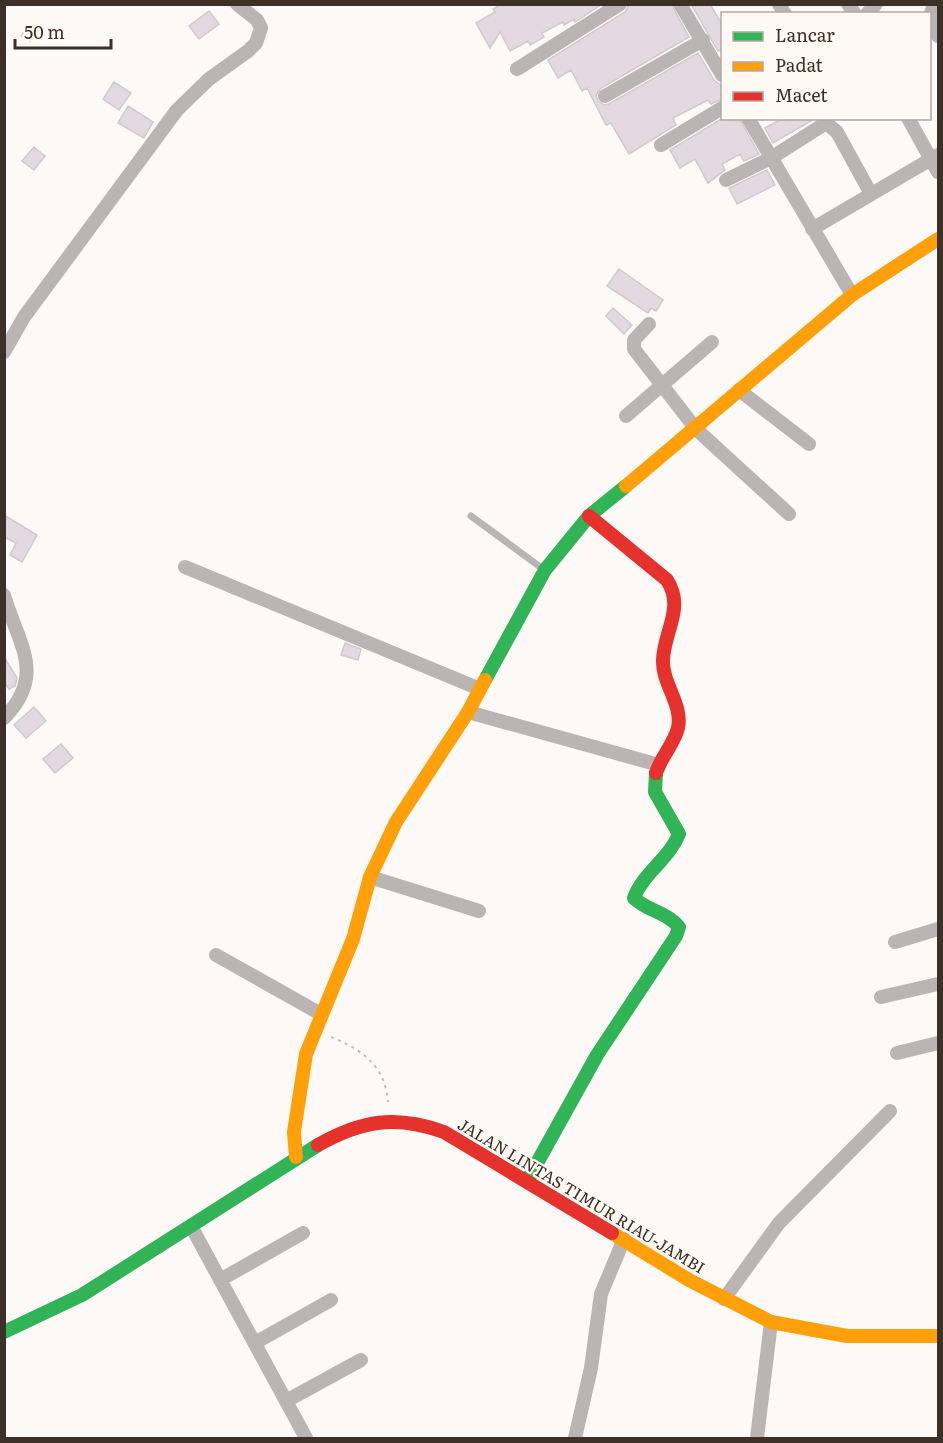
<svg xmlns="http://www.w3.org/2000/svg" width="943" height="1443" font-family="Literata,serif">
	<rect width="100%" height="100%" fill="#fcf9f6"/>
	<path fill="#e4d9e1" stroke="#d0c9cd" stroke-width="1.5" d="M502,4H602L575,22L574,19L564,25L563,22L542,33L544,37L530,45L528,41L510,51L500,32L490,48L476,23L495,12L493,9Z
		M629,4H671L689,37L601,88L596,95L598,101L604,105L609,104L698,53L714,80L723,87V99L711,104L708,100L673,118L676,125L629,154L611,123L606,125L587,88L582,91L571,70L558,78L548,60L625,12Z
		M691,4H710L723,26V49L718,51Z
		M209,11L219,24L199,39L189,26Z
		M28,25L37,30L30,41L21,36Z
		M114,82L131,93L119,110L103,99Z
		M128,106L153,122L144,138L118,123Z
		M723,118H739L759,154L744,161L740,154L722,164L725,170L708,183L695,159L680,168L670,150Z
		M783,118H816L773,143L765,128Z
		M34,147L45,156L34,170L22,161Z
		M767,170L775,185L737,204L729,188Z
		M619,269L663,300L656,311L651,308L648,313L607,286Z
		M613,308L632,325L624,334L606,316Z
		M4,515L37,535L22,562L10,555L16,543L4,537Z
		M345,643L361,649L358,660L341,655Z
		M4,657L17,678L15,686L9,689L4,682Z
		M34,707L46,721L26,738L14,725Z
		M61,744L73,758L55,773L43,759Z"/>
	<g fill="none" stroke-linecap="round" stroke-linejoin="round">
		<path stroke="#c1bdba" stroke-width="2" stroke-dasharray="3 4.5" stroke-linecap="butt" d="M331,1037C363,1050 385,1066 388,1102"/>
		<path stroke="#bbb4b4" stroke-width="7" d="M471,516L543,569"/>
		<path stroke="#bbb4b4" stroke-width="14" d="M680,4L722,75
			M779,4L785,14
			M848,4L855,14
			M867,14L876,4
			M930,17L932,10L938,4
			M930,19L938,36
			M517,69L620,4
			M605,96L703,40
			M748,118L852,295
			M908,118L938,172
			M661,145L722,108
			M726,180L771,158L826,123L837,132L871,194
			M812,229L938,155
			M649,324L634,340V349L696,429L789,514
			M4,352L24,317L177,110L209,79L248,51L256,43L261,28L257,20L237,4
			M739,390L809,444
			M626,416L712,342
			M185,567L480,689
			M4,595C18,644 47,674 4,718
			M468,712L659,765
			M370,877L479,911
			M895,942L938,929
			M216,955L321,1014
			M881,997L938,984
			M897,1053L938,1043
			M191,1226L306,1438
			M220,1280L303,1233
			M724,1299L779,1223L890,1111
			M255,1343L331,1300
			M286,1401L361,1360
			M575,1438L591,1368L601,1294L624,1239
			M757,1438L771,1322"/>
		<path stroke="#30b455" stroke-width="14" d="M485,680L545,570L589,516L626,486
			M527,1181L597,1055L676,936L679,927C667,912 647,911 634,898C643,873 669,859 679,834L655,792L656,773
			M4,1332L82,1295L318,1145"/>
		<path stroke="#ff9f0a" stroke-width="14" d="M626,486L852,295L938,239
			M296,1157L294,1132L306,1054L353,939L370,877L396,822L468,712L485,680
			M612,1233L689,1280L771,1322L847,1336H938"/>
		<path stroke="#e5322d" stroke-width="14" d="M589,516L667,580C685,608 664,631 663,660C662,684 683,704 678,728C674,744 661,757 656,773
			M318,1145C362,1120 396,1115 444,1132L612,1233"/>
	</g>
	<g text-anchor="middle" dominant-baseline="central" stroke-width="4.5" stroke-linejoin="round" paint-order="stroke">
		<g font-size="16" fill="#3d3027" stroke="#fff8f3">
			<text transform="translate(582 1195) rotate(31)">JALAN LINTAS TIMUR RIAU-JAMBI</text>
		</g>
	</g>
	<rect width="943" height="1443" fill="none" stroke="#3d3027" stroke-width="12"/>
	<rect x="721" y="12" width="210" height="108" fill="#fff8f3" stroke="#b1a8a1" stroke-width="1.5"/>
	<rect x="733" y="32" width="30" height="9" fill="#30b455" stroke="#b1a8a1" stroke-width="1.5"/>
	<text x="775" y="42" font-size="18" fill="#3d3027">Lancar</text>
	<rect x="733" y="62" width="30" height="9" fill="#ff9f0a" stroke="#b1a8a1" stroke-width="1.5"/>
	<text x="775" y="72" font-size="18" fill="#3d3027">Padat</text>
	<rect x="733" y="92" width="30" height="9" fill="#e5322d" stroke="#b1a8a1" stroke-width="1.5"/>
	<text x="775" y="102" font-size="18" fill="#3d3027">Macet</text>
	<path d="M15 39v9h96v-9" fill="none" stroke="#3d3027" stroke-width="3"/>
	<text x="24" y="39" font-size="18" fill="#3d3027" stroke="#fff8f3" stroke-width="4.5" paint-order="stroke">50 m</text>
</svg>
